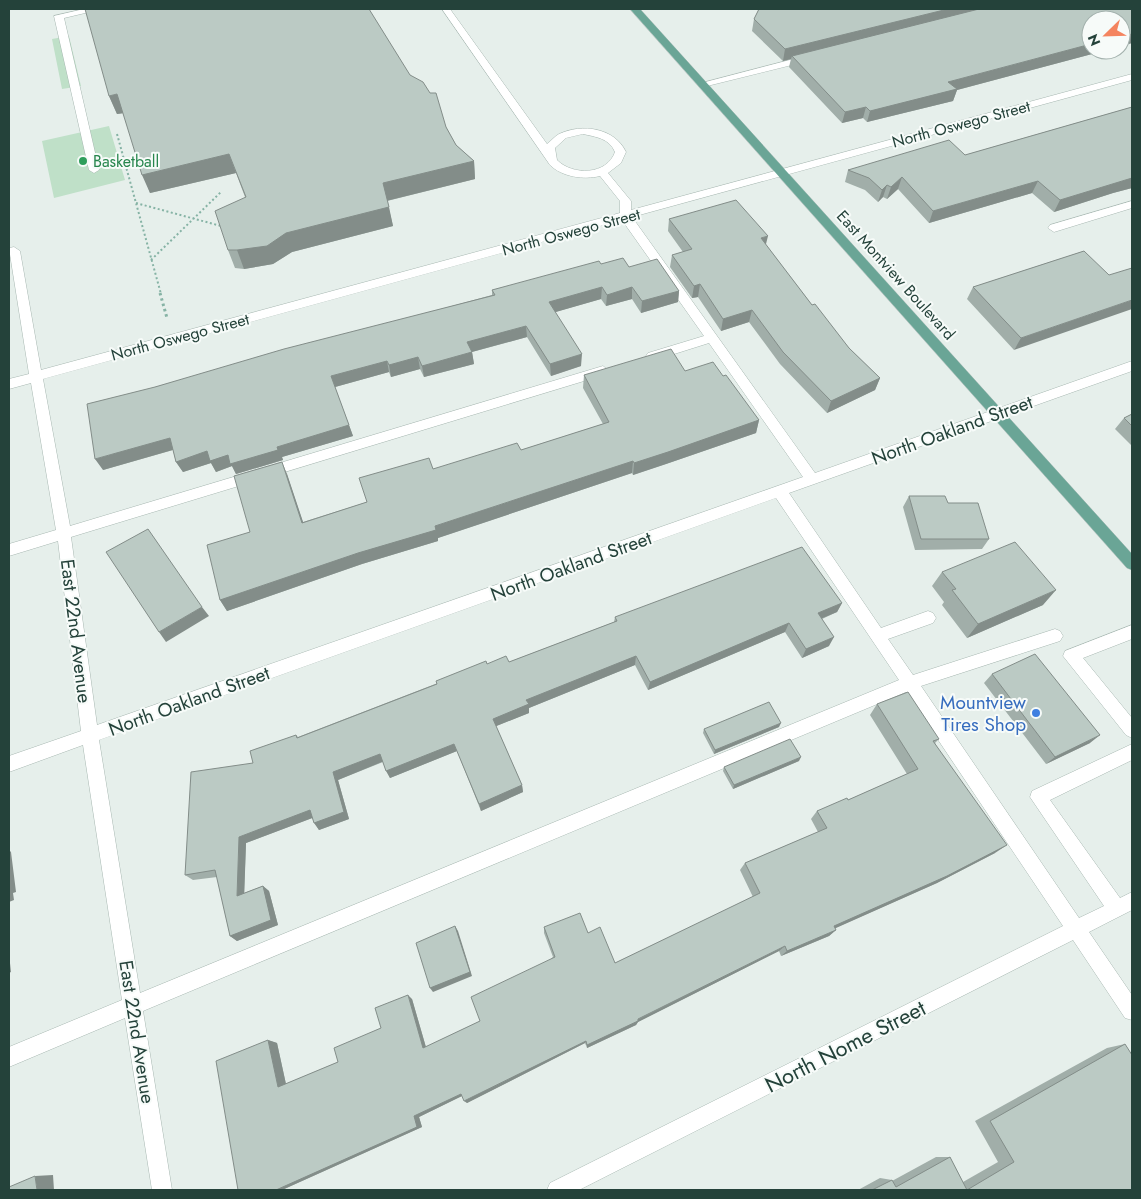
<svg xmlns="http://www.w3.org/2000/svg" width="1141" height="1199" font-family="Jost,sans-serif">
	<rect width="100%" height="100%" fill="#e6efeb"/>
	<path fill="#bfe0c8" d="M69,36L81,86L62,89L52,39Z
		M109,126L125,180L54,198L42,141Z"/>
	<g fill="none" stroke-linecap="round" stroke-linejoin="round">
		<g stroke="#a8b8b2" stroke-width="1">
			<path id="minor" d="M84,9H102L64,18L99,170L94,173L89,170L54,16Z
				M442,9H450L547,144C551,141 555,136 559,134C582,123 615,128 626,152L621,163L608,173L631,201V210L1132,74V80L632,217L815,473L1132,361V371L789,493L881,628L928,611L933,613L936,618L933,623L888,639L913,675L1055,629L1060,631L1063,636L1060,641L921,686L1079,918L1104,906L1030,797L1032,791L1132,744V760L1050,800L1120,898L1132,892V910L1089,932L1132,995V1020L1125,1018L1073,940L579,1190H547L550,1183L1063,926L906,692L143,1011L172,1190H152L125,1018L9,1067V1047L122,1000L83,745L9,772V756L81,731L58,541L9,556V544L56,530L31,383L9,389V379L29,374L9,248L14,247L20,251L41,370L620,213V201L600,176C584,180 562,177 550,165ZM583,134C596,137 609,138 615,152C607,175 573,176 557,160L555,148L566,138ZM622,220L704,336L648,353L646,356L648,359L652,361L709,343L803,477L97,725L71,537L607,374L609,371L603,366L70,526L43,379ZM776,498L899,680L140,993L99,740Z
				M809,55L812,56V60L703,87L698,84Z
				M1132,201V208L1054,232L1048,228L1050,225Z
				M1132,625V639L1083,658L1132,718V738L1126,735L1063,656L1065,651Z"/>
		</g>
		<g stroke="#c2cac8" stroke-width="1">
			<path id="major" d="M630,9H640L1132,554V570L1127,568Z"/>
		</g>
		<path stroke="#86b3a5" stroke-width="2" stroke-dasharray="2 2.5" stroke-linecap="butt" d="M117,134L161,294
			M136,203L221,226
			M151,260L222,191"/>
		<path stroke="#86b3a5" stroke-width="3" stroke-dasharray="2.5 3" stroke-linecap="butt" d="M160,293L167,318"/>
		<use href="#minor" fill="#fff" fill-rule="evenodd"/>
		<use href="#major" fill="#6aa596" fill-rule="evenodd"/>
	</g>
	<path fill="#a1aea9" d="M759,9H1132V43L1121,46V20H1091V50H1107L957,90L953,101L867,122L863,118L842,123L789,67L791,59L783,61L752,31L754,19Z
		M410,75L446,127L456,145L474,161L475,179L387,201L393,226L292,252L273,264L244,269L235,268L228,250L245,197L236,173L150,193L123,113L117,114L109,96Z
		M1132,107V188L1113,193L1054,212L1032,193L929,223L898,189L887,199L883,197L878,202L865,190L845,182L848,170L965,155Z
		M669,219L766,245L812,305L849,348L880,378L875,390L827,413L780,364L749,322L721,331L698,297L692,298L670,267L672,255L683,252L668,231Z
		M1084,251L1014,350L967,299L973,287Z
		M601,264L629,267L679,291L678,302L641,313L632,299L606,306L601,299L555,312L581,366L551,376L527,337L472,352L474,364L424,377L420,369L391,377L389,372L335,387L353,436L282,457L283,460L236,474L232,466L216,472L211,463L183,472L176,462L173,450L103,470L155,387L492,295V290Z
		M685,371L723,376L759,420L756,433L666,464L633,475L632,473L438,538V541L362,564L227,611L220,600L250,532L287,474L303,522L367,502L433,469L521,450L603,424L583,388L584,375Z
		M1132,414V446L1115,429L1124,418Z
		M909,496L948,503L989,539L982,549L915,550L903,507Z
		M942,572L1043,605L967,638L942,605L944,602L932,586Z
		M842,603L837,612L822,619L829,646L802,658L785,632L648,690L635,665L529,708V713L496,726L522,785L523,792L481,811L457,751L390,778L383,762L338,780L349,819L319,830L312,818L246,843L244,893L263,886L269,891L278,925L237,941L230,936L217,877L193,880L185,875L253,763L296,735L298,737L487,664L509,662L614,622L615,617Z
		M992,674L1090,743L1046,764L984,683Z
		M877,704L939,739L935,743L995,853L937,883L835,928L836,930L829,936L781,956L779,951L638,1022L636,1025L587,1048L585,1043L467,1103L462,1096L419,1117L422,1127L282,1190H238L268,1040L277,1043L286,1084L338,1062L381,1028L412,999L426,1047L480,1021L553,957L544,933V927L588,933L615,963L753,897L740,870L745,863L818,832L811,819L817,811L848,800L907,774L870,715Z
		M779,727L714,754L703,733L704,729Z
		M799,761L733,789L723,771L724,767Z
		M1125,1044L1132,1190H858L880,1178L892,1180V1181L936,1157H950L963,1182L998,1162L975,1121L1107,1048Z"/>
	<path fill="#838d89" d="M948,9H988L792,56L791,59L783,61L785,49Z
		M1132,34V43L1121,46V37Z
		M1091,44V50H1107L957,90L953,101L867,122L870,111L948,82Z
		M117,94L125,113L117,114L109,96Z
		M866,107L863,118L842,123L845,112Z
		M229,154L236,173L150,193L142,175Z
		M474,161L475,179L386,201L383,183Z
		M902,177L898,189L887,199L891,187Z
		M1132,178V188L1113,193L1054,212L1060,200Z
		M1038,181L1032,193L929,223L933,211Z
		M887,185L883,197L878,202L882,190Z
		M389,207L393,226L292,252L273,264L244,269L237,250L286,233Z
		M768,236L765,248L761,238Z
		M700,284L698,297L692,298L694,286Z
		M602,287L601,299L549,314V302Z
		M632,287V299L606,306L607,295Z
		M679,291L678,302L641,313L642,301Z
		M1132,300V309L1014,350L1021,338Z
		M752,310L749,322L721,331L723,319Z
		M526,326L527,337L468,353L467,342Z
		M472,352L474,364L424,377L422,366Z
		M582,354L581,366L551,376L550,364Z
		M418,357L420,369L391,377L389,365Z
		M387,361L389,372L335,387L331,376Z
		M880,378L875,390L827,413L831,401Z
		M759,420L756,433L666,464L633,475L634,463Z
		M349,425L353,436L282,457L283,460L236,474L232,466L216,472L211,463L183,472L176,462L207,451L228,455L277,447Z
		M170,438L176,449L103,470L95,459Z
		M633,461L632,473L438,538V541L362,564L227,611L220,600L435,526Z
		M282,462L287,474L307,534L302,523Z
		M1056,590L1043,605L967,638L978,624Z
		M842,603L837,612L813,622L818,613Z
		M202,607L209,616L166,642L159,632Z
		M789,623L785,632L648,690L650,682Z
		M834,637L829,646L802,658L806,649Z
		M636,656L635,665L529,708V713L494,727L493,719L526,700Z
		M781,723L779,727L714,754L715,750Z
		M1100,735L1090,743L1046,764L1055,757Z
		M454,744L457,751L390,778L386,771Z
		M380,754L384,761L338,780L349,819L319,830L314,823L333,772Z
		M801,757L799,761L733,789L734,785Z
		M522,785L523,792L481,811L479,804Z
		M310,810L315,817L246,843L244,901L237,896L239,837Z
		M1007,845L995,853L937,883L827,932L834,926Z
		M9,850L11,852L16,892L13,893L14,900L9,902Z
		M263,886L269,891L278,925L237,941L230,936Z
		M455,926L458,931L472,976L433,992L430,988Z
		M836,930L829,936L781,956L787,951Z
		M785,946L779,951L638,1022L636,1025L587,1048V1045Z
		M9,954L11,972L9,973Z
		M408,995L412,999L427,1051L423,1048Z
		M268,1040L277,1043L287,1089L278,1087Z
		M586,1041L585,1043L467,1103L464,1101Z
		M461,1094L464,1095L419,1117L422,1127L282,1190H276L414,1116Z
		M53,1175L54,1190H37L35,1176Z"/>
	<path fill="#bbcac4" stroke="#838d89" d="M85,9H369L410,75L423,82L430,93H436L446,127L456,145L474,161L383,183L389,207L286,233L267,246L237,250H228L215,211L246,197L229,154L142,175L117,94L109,96Z
		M759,9H948L785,49L754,19Z
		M979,9H1132V34L1121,37V20H1091V44L948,82L957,89L870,111L866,107L845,112L792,56Z
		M1132,107V178L1060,200L1038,181L933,211L902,177L891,187L887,185L882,190L869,178L848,170L949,140L965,155Z
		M736,200L768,236L761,238L812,305L815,304L849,348L880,378L831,401L783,352L752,310L723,319L700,284L694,286L672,255L692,249L669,219Z
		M1084,251L1109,275L1132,268V300L1021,338L973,287Z
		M623,258L629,267L657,259L679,291L642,301L632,287L607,295L602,287L549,302L582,354L550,364L526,326L467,342L472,352L422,366L418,357L389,365L387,361L331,376L349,425L277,447L278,450L230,464L228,455L210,461L207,451L176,462L170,438L95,459L87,404L155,387L284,349L495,295L492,290L599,261L601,264Z
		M671,349L685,371L713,362L723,376L726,375L759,420L668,452L634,463L633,461L435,526L436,530L358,553L220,600L207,545L250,532L234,476L282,462L302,523L367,502L359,478L429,458L433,469L517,443L521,450L609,422L584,375Z
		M1132,414V426L1124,418Z
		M909,496H945L948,503H978L989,539H921Z
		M148,529L202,607L159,632L106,552Z
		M1015,542L1056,590L978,624L952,590L956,589L942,572Z
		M802,547L842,603L818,613L834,637L806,649L789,623L650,682L636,656L526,700L529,704L493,719L522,785L479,804L454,744L386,771L380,754L333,772L344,812L314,823L310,810L239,837L237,896L263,886L271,920L230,936L215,870L185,875L191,772L253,763L250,751L296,735L297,738L437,684L436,681L486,661L487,664L506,656L509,662L617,621L615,617Z
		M1035,654L1100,735L1055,757L992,674Z
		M908,692L939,739L933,741L1007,845L947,876L834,926L836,930L787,951L785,946L638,1019V1021L587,1045L586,1041L464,1101L461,1094L414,1116L417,1127L276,1190H238L216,1061L268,1040L278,1087L338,1062L334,1048L381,1028L375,1008L408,995L423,1048L480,1021L471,997L555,957L544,927L580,913L588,933L600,927L615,963L760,893L745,863L827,828L817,811L847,798L848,800L918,769L877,704Z
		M769,702L781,723L715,750L704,729Z
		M790,739L801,757L734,785L724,767Z
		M455,926L470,972L430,988L416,943Z
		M1125,1044L1132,1055V1190H872L892,1180L896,1187L950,1157L967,1190L1014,1162L990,1121Z
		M35,1176L37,1190H9V1187Z"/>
	<circle fill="#2e9e5b" stroke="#f7fbf9" stroke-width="2" cx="83" cy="161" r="5"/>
	<circle fill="#3f7fe0" stroke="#f7fbf9" stroke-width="2" cx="1036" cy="713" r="5"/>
	<g text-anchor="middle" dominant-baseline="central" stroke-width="4" stroke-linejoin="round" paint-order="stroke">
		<g font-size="16" fill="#24423a" stroke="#f7fbf9">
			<text transform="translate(961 124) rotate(-15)">North Oswego Street</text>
			<text transform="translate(571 232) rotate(-15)">North Oswego Street</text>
			<text transform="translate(896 275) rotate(48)">East Montview Boulevard</text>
			<text transform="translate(180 337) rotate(-15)">North Oswego Street</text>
		</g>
		<g font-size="16" fill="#27864d" stroke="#f7fbf9" text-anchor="start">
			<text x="93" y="161">Basketball</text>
		</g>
		<g font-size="19" fill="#24423a" stroke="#f7fbf9">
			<text transform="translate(952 430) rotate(-20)">North Oakland Street</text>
			<text transform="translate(571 566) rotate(-20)">North Oakland Street</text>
			<text transform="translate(76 631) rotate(83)">East 22nd Avenue</text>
			<text transform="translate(189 701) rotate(-20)">North Oakland Street</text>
			<text transform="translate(137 1032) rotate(81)">East 22nd Avenue</text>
		</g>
		<g font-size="19" fill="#366cbe" stroke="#f7fbf9" text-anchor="end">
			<text x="1026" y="702">Mountview<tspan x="1026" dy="22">Tires Shop</tspan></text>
		</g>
		<g font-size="22" fill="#24423a" stroke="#f7fbf9">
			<text transform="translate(845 1046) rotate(-27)">North Nome Street</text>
		</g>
	</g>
	<rect width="1141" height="1199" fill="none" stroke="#24423a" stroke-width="20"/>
	<g transform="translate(1106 35) rotate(247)"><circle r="24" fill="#f7fbf9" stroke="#a3b1ad"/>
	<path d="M0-4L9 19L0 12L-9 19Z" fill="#f4845f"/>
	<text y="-8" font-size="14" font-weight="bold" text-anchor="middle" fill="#24423a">N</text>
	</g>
</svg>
